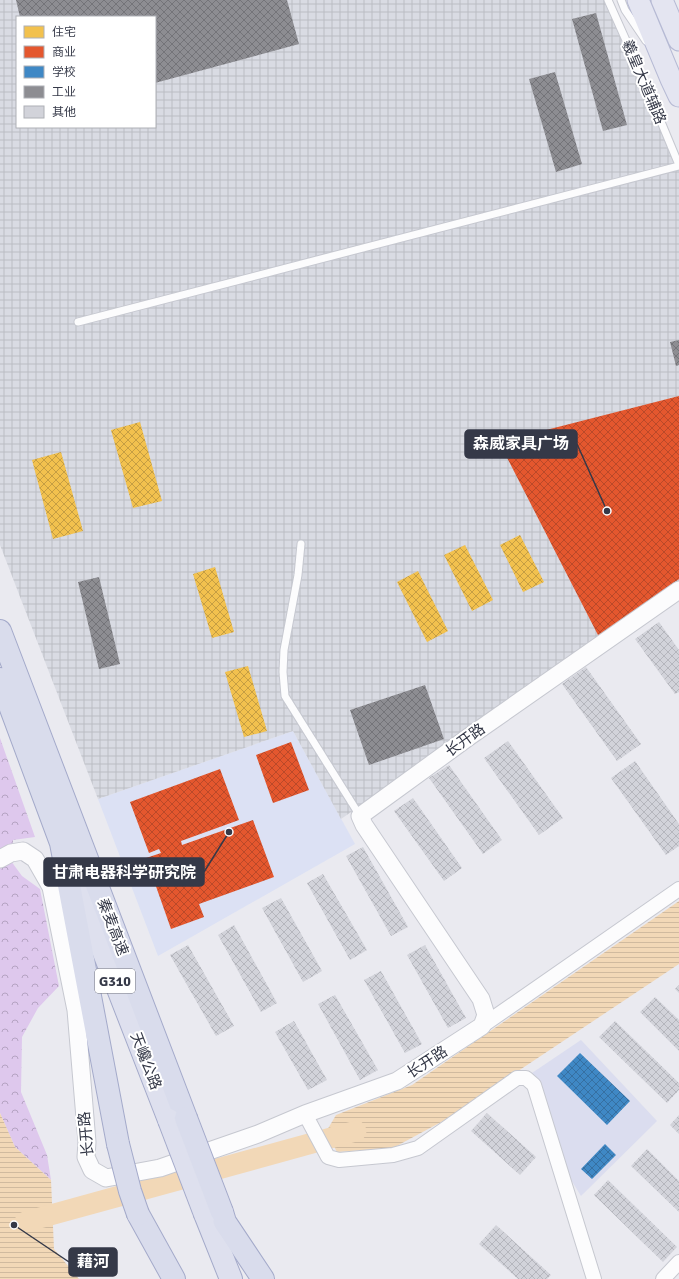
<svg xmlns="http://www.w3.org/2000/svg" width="679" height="1279" font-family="Signika,'Noto Sans SC',sans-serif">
	<defs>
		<pattern id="industrial-grid" width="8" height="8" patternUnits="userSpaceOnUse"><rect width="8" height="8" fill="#d9dbe3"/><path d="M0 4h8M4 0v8" fill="none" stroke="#bbbdc4"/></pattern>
		<pattern id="park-crowns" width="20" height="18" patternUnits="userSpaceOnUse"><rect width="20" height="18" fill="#dec8ed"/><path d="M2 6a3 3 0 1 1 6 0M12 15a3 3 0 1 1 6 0" fill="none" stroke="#b5a3c2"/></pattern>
		<pattern id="water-rules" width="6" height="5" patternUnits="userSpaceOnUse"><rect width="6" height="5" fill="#f2d8b7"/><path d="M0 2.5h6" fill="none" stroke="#d0ba9f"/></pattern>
		<pattern id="homes-cross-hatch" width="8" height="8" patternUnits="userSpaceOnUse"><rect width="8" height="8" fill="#f2c14e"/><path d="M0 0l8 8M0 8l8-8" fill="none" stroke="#c59e43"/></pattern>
		<pattern id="shops-cross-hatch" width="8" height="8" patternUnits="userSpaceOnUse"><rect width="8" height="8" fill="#e4572e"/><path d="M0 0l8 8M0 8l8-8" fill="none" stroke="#ba4929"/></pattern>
		<pattern id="schools-cross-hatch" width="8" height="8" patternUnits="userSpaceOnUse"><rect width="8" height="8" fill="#3f88c5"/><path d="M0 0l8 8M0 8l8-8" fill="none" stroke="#3670a2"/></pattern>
		<pattern id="industry-cross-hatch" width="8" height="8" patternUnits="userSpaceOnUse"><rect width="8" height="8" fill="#8d8d92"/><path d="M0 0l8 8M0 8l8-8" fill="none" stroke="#747479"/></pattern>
		<pattern id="building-cross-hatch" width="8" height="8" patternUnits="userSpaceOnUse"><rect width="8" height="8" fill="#d2d3da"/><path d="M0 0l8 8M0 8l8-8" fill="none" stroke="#b5b6bd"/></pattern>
	</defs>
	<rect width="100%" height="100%" fill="#eaeaf0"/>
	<path fill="#dce1f4" d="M293,731L355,844L158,956L98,799Z"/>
	<path fill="url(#industrial-grid)" fill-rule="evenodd" d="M0,0H610L679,163V587L341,819L293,731L98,799L0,545ZM17,17H155V127H17Z"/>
	<path fill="#dbddef" d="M581,1040L657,1121L581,1196L562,1165L532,1073Z"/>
	<path fill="url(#park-crowns)" d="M0,738L35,837L13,840L11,861L22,876L40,889L59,986L38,1008L22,1037L21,1092L47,1155L51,1180L15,1147L0,1113Z"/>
	<path fill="url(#water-rules)" d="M679,901V964L443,1121L393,1148L337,1152L326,1132L336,1115L412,1085Z
		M0,1113L15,1147L51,1180L54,1249L79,1279H0Z"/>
	<path fill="url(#homes-cross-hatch)" d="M140,422L162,501L133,508L111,430Z
		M61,452L83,531L53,539L32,460Z
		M520,535L544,582L523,592L500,545Z
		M465,545L493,600L472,611L444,555Z
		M215,567L234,632L212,638L193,574Z
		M418,571L448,631L427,642L397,582Z
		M248,666L267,731L244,737L225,672Z"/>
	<path fill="url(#shops-cross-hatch)" d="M679,396V579L599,637L499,442Z
		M291,742L309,790L273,803L256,755Z
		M220,769L239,820L181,841L182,845L253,820L274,877L199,904L204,917L171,929L146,858L161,853L159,849L149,853L130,802Z"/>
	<path fill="url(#schools-cross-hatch)" d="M580,1053L630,1101L607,1125L557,1076Z
		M605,1144L616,1155L592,1179L581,1169Z"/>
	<path fill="url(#industry-cross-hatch)" d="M16,0H287L299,44L155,83V17H20Z
		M596,13L627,125L603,131L572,19Z
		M555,72L582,164L556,172L529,79Z
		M679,340V365L676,366L670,342Z
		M99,577L120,664L99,669L78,582Z
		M425,685L444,739L369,765L350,710Z"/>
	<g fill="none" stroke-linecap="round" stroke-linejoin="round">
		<path stroke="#f2d8b7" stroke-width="21" d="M25,1222L356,1131"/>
	</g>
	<path fill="url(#building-cross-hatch)" d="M659,622L679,650V692L675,694L635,639Z
		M586,667L641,744L617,761L562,684Z
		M508,741L563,818L539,835L484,758Z
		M635,761L679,824V846L666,855L611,778Z
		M449,765L502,840L483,854L429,778Z
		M413,798L462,868L444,881L394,811Z
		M363,847L408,927L391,936L346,856Z
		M323,874L367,950L350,960L307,883Z
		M281,898L322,971L303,982L262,908Z
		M234,925L277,1003L261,1012L218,935Z
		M188,945L234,1026L216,1036L170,955Z
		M425,945L466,1018L448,1028L407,955Z
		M381,971L422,1044L405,1053L364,980Z
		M679,985V993L675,989Z
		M335,995L378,1070L360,1080L318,1004Z
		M655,997L679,1020V1051L640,1012Z
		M294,1021L327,1080L308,1090L275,1032Z
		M615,1021L679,1083V1090L667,1103L599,1037Z
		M487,1113L536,1157L520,1175L471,1131Z
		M679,1115V1134L670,1125Z
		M647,1149L679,1181V1212L631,1166Z
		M608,1180L677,1247L663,1262L594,1195Z
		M496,1225L551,1275L547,1279H518L479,1244Z"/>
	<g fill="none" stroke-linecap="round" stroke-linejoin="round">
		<g stroke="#c6c8d0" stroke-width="9">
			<path id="service" d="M608,0L642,76L679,165
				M621,0L625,10L646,41
				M78,322L679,166
				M301,544L298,575L284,650L283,672L285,696L360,816"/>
		</g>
		<g stroke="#c6c8d0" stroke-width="16">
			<path id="minor" d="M482,1026L679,889
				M305,1114L328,1157L339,1160L393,1155L418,1148L517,1078H526L534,1085L594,1279
				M663,1279L679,1262"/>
		</g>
		<g stroke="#c6c8d0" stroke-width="19">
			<path id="tertiary" d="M0,859L11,853L23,851L35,859L51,887L76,1010L87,1142L86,1157L92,1170L106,1178L160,1168L258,1134L305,1114L397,1081L482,1026L486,1015L481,999L364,825L360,816L470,736L679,590"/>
		</g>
		<g stroke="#b6bad4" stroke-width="23">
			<path id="primary" d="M638,0L671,79L679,96
				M662,0L679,40"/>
		</g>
		<g stroke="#a4aaca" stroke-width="24">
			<path id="trunk" d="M71,868L169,1120
				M205,1214L231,1279"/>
		</g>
		<g stroke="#a4aaca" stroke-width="24">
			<path id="motorway" d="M0,631L186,1118
				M0,679L61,843L118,1144
				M222,1212L225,1222L263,1279
				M138,1214L174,1279"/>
		</g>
		<use href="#service" stroke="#fcfcfd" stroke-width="7"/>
		<use href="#minor" stroke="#fcfcfd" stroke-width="14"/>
		<use href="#tertiary" stroke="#fcfcfd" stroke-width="17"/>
		<use href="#primary" stroke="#e4e5f1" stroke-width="21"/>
		<use href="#trunk" stroke="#dee0ee" stroke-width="22"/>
		<use href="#motorway" stroke="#d9dcec" stroke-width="22"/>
		<g stroke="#a4aaca" stroke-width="24" stroke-linecap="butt">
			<path id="trunk-bridge" d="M169,1120L205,1214"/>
		</g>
		<g stroke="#a4aaca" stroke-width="24" stroke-linecap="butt">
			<path id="motorway-bridge" d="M186,1118L222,1212
				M118,1144L130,1191L138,1214"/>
		</g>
		<use href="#trunk-bridge" stroke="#dee0ee" stroke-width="22"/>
		<use href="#motorway-bridge" stroke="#d9dcec" stroke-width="22"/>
	</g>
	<g text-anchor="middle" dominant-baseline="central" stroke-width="4" stroke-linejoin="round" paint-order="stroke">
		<rect fill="#fff" stroke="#72747f" stroke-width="1" x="95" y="969" width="40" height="24" rx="3"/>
		<g font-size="14" font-weight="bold" fill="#353948">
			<text x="115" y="981">G310</text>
		</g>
		<g font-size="15" fill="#353948" stroke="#fff">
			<text transform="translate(644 82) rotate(67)">羲皇大道辅路</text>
			<text transform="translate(465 740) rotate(-36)">长开路</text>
			<text transform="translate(113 927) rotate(69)">秦麦高速</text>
			<text transform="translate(146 1061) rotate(69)">天巉公路</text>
			<text transform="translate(427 1062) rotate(-33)">长开路</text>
			<text transform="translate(86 1134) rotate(-95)">长开路</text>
		</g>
	</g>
	<path fill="none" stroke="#353948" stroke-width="1.5" d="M607 511L577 444M229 832L204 872M14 1225L69 1262"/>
	<g fill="#353948" stroke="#fff" stroke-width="1.5">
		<circle cx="607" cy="511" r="4"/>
		<circle cx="229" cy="832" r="4"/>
		<circle cx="14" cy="1225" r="4"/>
	</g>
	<g fill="#353948" stroke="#353948" stroke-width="1.5">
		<rect x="465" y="430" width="112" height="28" rx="4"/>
		<rect x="44" y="858" width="160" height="28" rx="4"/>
		<rect x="69" y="1248" width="48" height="28" rx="4"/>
	</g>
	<g font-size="16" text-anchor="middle" font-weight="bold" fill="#fff">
		<text x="521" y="449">森威家具广场</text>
		<text x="124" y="878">甘肃电器科学研究院</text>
		<text x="93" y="1267">藉河</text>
	</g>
	<rect x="16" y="16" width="140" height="112" fill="#ffffff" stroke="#aeb0b6"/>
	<rect x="24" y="26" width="20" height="12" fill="#f2c14e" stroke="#aeb0b6"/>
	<text x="52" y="36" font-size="12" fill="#353948">住宅</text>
	<rect x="24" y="46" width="20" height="12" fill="#e4572e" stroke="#aeb0b6"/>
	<text x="52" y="56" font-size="12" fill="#353948">商业</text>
	<rect x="24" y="66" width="20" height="12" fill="#3f88c5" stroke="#aeb0b6"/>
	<text x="52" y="76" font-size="12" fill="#353948">学校</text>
	<rect x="24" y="86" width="20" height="12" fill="#8d8d92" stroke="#aeb0b6"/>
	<text x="52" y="96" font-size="12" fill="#353948">工业</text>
	<rect x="24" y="106" width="20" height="12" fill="#d2d3da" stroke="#aeb0b6"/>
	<text x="52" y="116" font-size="12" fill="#353948">其他</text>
</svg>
